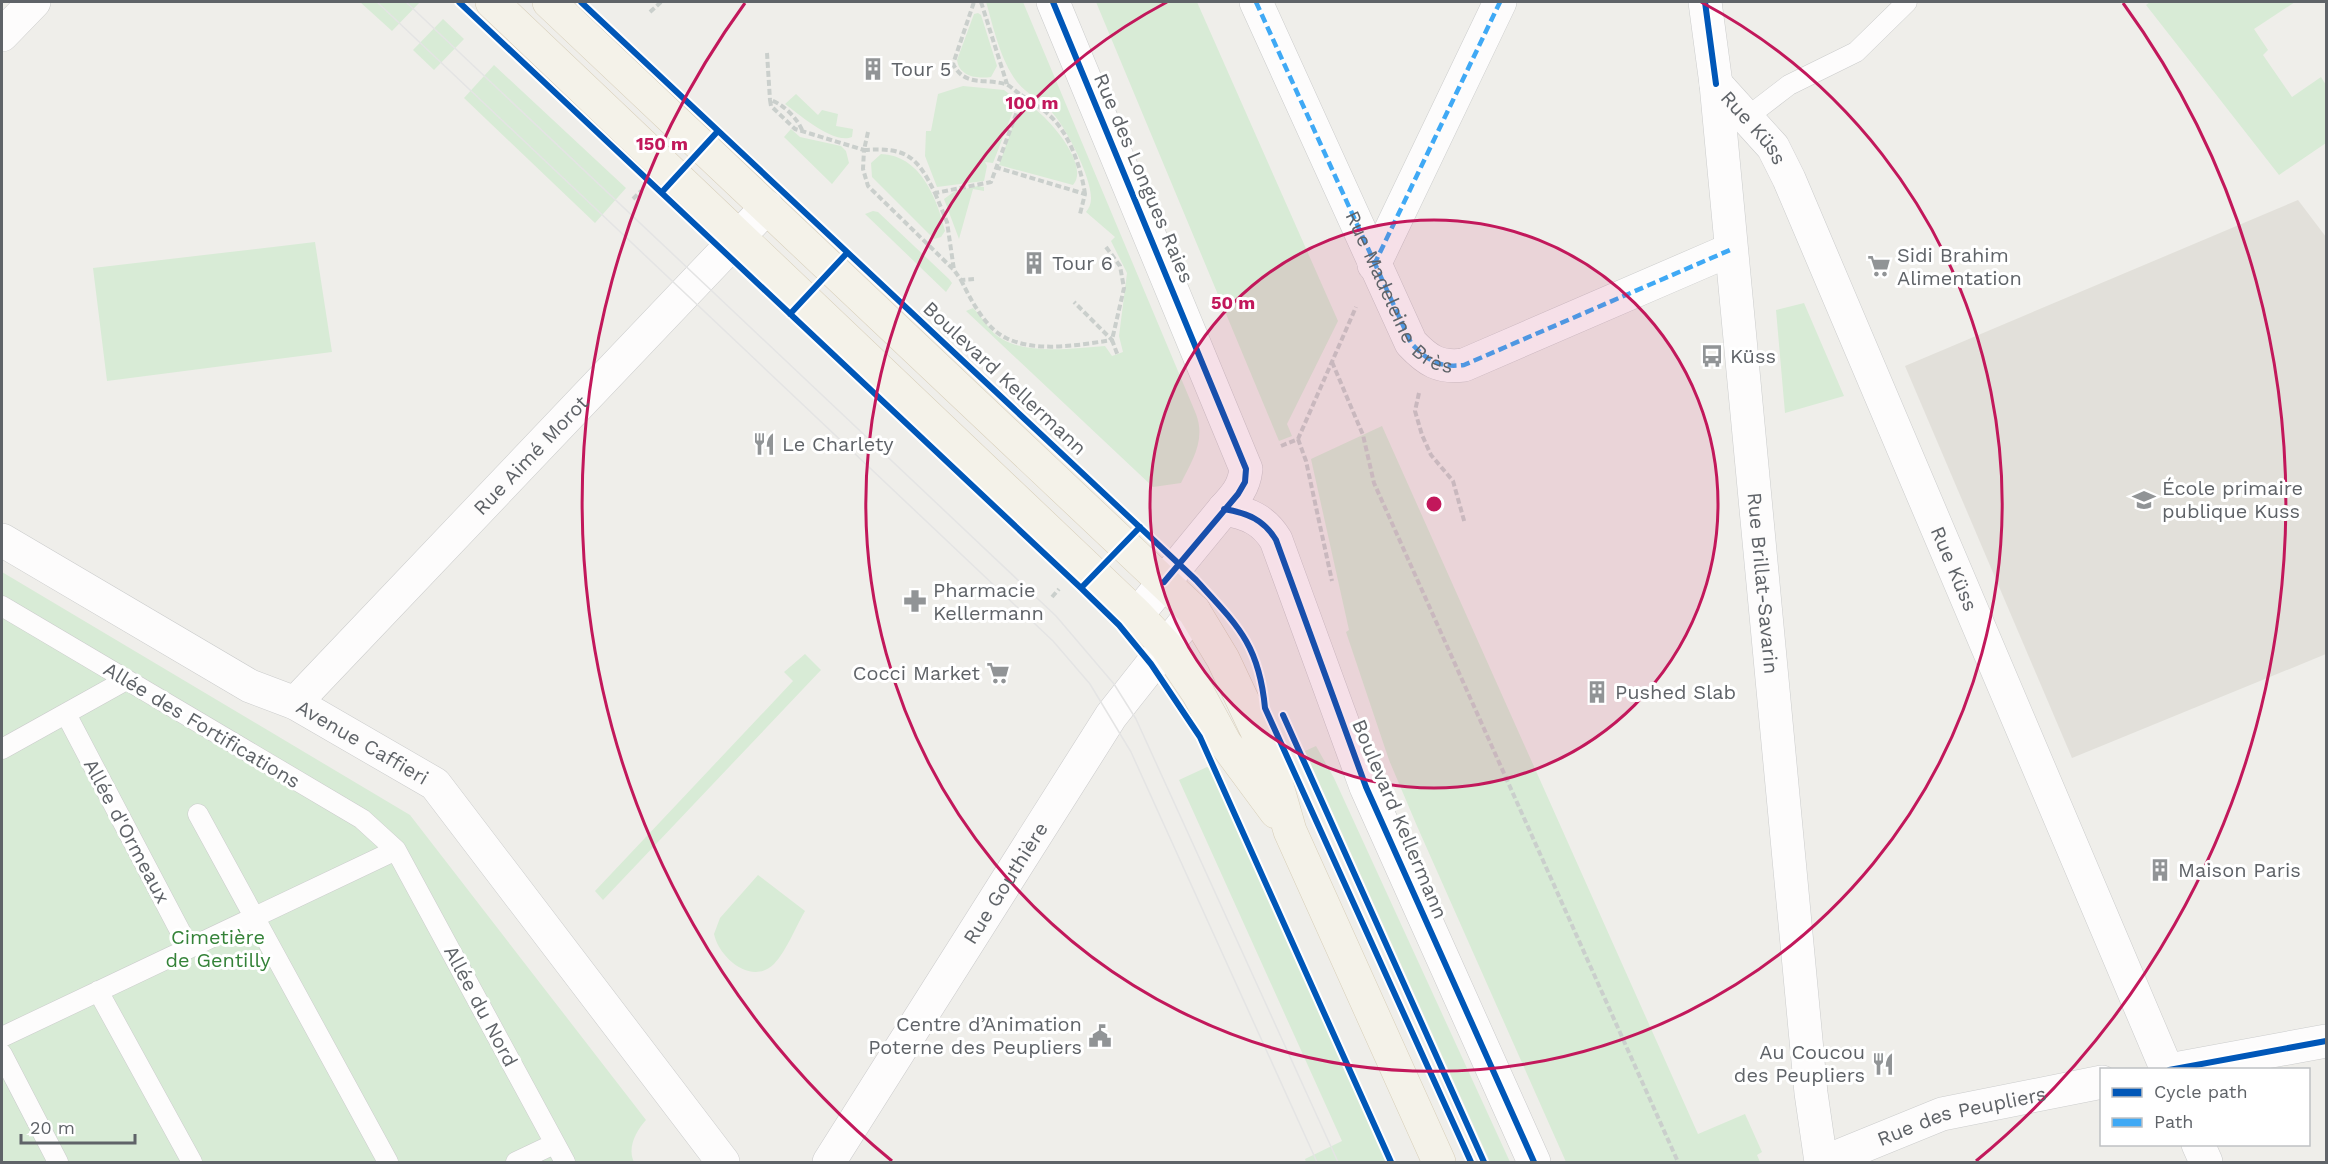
<svg xmlns="http://www.w3.org/2000/svg" width="2328" height="1164" font-family="'Work Sans',sans-serif">
	<rect width="100%" height="100%" fill="#efeeea"/>
	<path fill="#e2e0da" d="M2298,200L2326,237V654L2072,758L1905,366Z"/>
	<path fill="#d8ebd6" d="M360,2H420L392,31Z
		M986,2H1023L1196,414C1206,440 1192,461 1181,483L1153,487L966,311L973,308C983,317 989,332 1002,339C1029,355 1075,348 1105,346L1112,356L1123,352L1119,336L1127,273L1111,241L1115,237L1086,212C1089,208 1091,204 1091,199C1092,179 1068,132 1055,116C1045,102 1027,95 1017,82C1000,59 994,29 986,2Z
		M1096,2H1197L1338,321L1287,424L1292,436L1279,441Z
		M2150,2H2295L2254,29L2268,50L2263,55L2292,97L2321,77L2326,85V143L2279,175L2146,5Z
		M978,13L981,15L997,66L991,77C976,79 959,76 957,60L974,14Z
		M443,19L464,39L434,70L413,50Z
		M494,65L626,188L595,223L464,98Z
		M963,86L1004,90L1013,97L1015,106L993,163L985,162L987,166L984,181L937,187L925,156L926,131H931L938,94Z
		M796,94L818,115L822,110L838,114L836,126L853,129L852,137C834,145 800,115 785,104Z
		M1022,108L1036,110C1051,121 1090,166 1073,185L999,165L1016,117Z
		M791,129L800,137L841,146L846,151L849,163L832,184L784,137Z
		M881,154C920,155 937,198 945,231L941,237L934,239L872,177L871,163Z
		M978,186L984,187V191L973,189L959,239L944,199L955,191Z
		M873,211L878,212L949,279L952,283L946,292L865,214Z
		M315,242L332,352L107,381L93,268Z
		M1804,303L1844,396L1785,413L1776,310Z
		M1382,426L1698,1134L1745,1114L1762,1152L1757,1155L1760,1162H1566L1417,826L1389,760L1346,632L1349,630L1311,459Z
		M2,572L410,815L646,1120C636,1131 627,1148 634,1162H2Z
		M805,654L821,670L603,900L595,891L793,681L784,672Z
		M1316,746L1334,778L1510,1162H1490L1305,751Z
		M1207,767L1210,768L1386,1162H1306L1305,1159L1342,1141L1179,780Z
		M758,875L805,911C795,928 787,950 774,964C752,986 719,958 714,934L720,918Z"/>
	<g fill="none" stroke-linecap="round" stroke-linejoin="round">
		<g stroke="#cbcccc" stroke-width="21">
			<path id="lane" d="M1746,118L1789,85L1856,52L1907,2
				M2,606L362,819L396,850L565,1162
				M66,714L189,948
				M2,749L126,680
				M198,814L388,1162
				M98,991L192,1162
				M2,1037L396,850
				M2,1054L58,1162
				M516,1162L554,1144"/>
		</g>
		<g stroke="#cbcccc" stroke-width="34">
			<g id="street">
				<path d="M1053,2L1246,469C1244,487 1236,496 1224,509"/>
				<path d="M1256,2L1411,343C1428,361 1439,368 1464,365L1730,250"/>
				<path id="s1" d="M1705,2L1716,84L1811,1093L1821,1162"/>
				<path d="M2,35L34,2"/>
				<path id="s2" d="M1716,84L1773,147L1789,179L2167,1070"/>
				<path d="M1374,265L1500,2"/>
				<path id="s3" d="M2,540L250,686L295,703L435,784L723,1162"/>
				<path id="s4" d="M295,703L767,207"/>
				<path d="M2169,1070L2326,1041"/>
				<path d="M2198,1144L2206,1162"/>
				<path id="s5" d="M1824,1162L1942,1114L2102,1082"/>
			</g>
		</g>
		<g stroke="#cacacb" stroke-width="34">
			<g id="secondary">
				<path d="M1137,615L1224,509C1248,513 1264,520 1276,540L1366,787L1534,1162"/>
				<path id="s6" d="M829,1162L1111,716L1194,611"/>
			</g>
		</g>
		<g stroke="#d7ceb8" stroke-width="34">
			<path id="primary" d="M492,2L1137,615L1166,646L1198,693L1225,743L1276,812
				M549,2L1194,611L1223,659L1256,729L1269,758L1290,831L1439,1162"/>
		</g>
		<path stroke="#cacfcc" stroke-width="4" stroke-dasharray="6 3" stroke-linecap="butt" d="M981,2L1007,84
			M650,12L661,2
			M767,53L770,100
			M1021,95C1030,101 1040,107 1048,114C1069,132 1081,167 1085,194
			M802,130C798,119 782,103 770,100L771,106L795,129L864,150L863,169L868,186L954,270L961,280L974,279
			M868,132L864,150C906,147 917,156 935,193L991,182L1019,106L1021,95C1016,92 1010,85 1005,84C983,78 965,87 953,64L974,2
			M995,167L1085,194L1080,214
			M935,193L947,222L954,270
			M633,199L641,191
			M1106,247L1120,266L1124,288L1112,340L1118,356
			M961,280C971,300 985,328 1006,338C1037,353 1079,345 1112,340L1074,302
			M1332,362L1363,435L1374,483L1678,1162
			M1419,393L1415,411L1422,435L1431,455L1453,481L1465,524
			M1298,439L1306,461L1332,581
			M1281,446L1298,439L1356,307
			M1052,597L1059,589"/>
		<use href="#lane" stroke="#fdfcfc" stroke-width="20"/>
		<use href="#street" stroke="#fdfcfc" stroke-width="33"/>
		<use href="#secondary" stroke="#fdfcfc" stroke-width="33"/>
		<use href="#primary" stroke="#f4f2e9" stroke-width="33"/>
		<path stroke="#e4e4e4" stroke-width="1.5" d="M377,2L1053,641L1090,684L1131,752L1317,1162
			M406,2L1056,616L1114,684L1136,719L1338,1162"/>
		<g stroke="#3fa9f5" stroke-width="4.5" stroke-dasharray="9 4.5" stroke-linecap="butt">
			<path id="s7" d="M1256,2L1411,343C1428,361 1439,368 1464,365L1730,250"/>
			<path d="M1374,265L1500,2"/>
		</g>
		<g stroke="#fff" stroke-width="10">
			<path id="cycleway" d="M459,2L1081,588L1119,625L1151,664L1200,737L1391,1162
				M581,2L1196,580C1237,625 1259,644 1265,708L1471,1162
				M1053,2L1246,469L1245,482L1238,494L1164,582
				M1705,2L1716,84
				M662,192L718,131
				M790,314L847,253
				M1224,509C1248,513 1264,520 1276,540L1366,787L1534,1162
				M1081,588L1140,527
				M1283,715L1484,1162
				M2169,1070L2326,1041"/>
		</g>
		<use href="#cycleway" stroke="#0057b8" stroke-width="6"/>
	</g>
	<circle cx="1434" cy="504" r="284" fill="#c2185b" fill-opacity=".12"/>
	<g fill="none" stroke="#c2185b" stroke-width="3">
		<circle cx="1434" cy="504" r="284"/>
		<path d="M1701 2A568 568 0 1 1 1167 2"/>
		<path d="M892 1161A852 852 0 0 1 745 3M2123 3A852 852 0 0 1 1976 1161"/>
	</g>
	<defs>
		<g id="building-bare" transform="scale(1.8)"><path d="M-4-6H4V6H1V3H-1V6H-4ZM-2.5-4.3h1.7v1.8h-1.7ZM.8-4.3h1.7v1.8H.8ZM-2.5-1h1.7V.8h-1.7ZM.8-1h1.7V.8H.8Z" fill="#919496" stroke="#fff" stroke-width="2.5" paint-order="stroke"/></g>
		<g id="supermarket-bare" transform="scale(1.8)"><path d="M-6-5.5h2.5l.6 2H6L4.5 2H-2.5L-4.4-4H-6ZM-1.5 3.2a1.3 1.3 0 1 0 .1 0ZM3 3.2a1.3 1.3 0 1 0 .1 0Z" fill="#919496" stroke="#fff" stroke-width="2.5" paint-order="stroke"/></g>
		<g id="bus-bare" transform="scale(1.8)"><path d="M-5-6H5V4H4V6H2V4H-2V6H-4V4H-5ZM-3.5-4V0h7V-4ZM-3.5 1.2v1.5H-2V1.2ZM2 1.2v1.5H3.5V1.2Z" fill="#919496" stroke="#fff" stroke-width="2.5" paint-order="stroke"/></g>
		<g id="restaurant-bare" transform="scale(1.8)"><path d="M-5-6h1v4h1v-4h1v4h1v-4h1v5L-1.5 .5V6h-2V.5L-5-1ZM5-6V6H3V1.5H1.5Q1.5-4 5-6Z" fill="#919496" stroke="#fff" stroke-width="2.5" paint-order="stroke"/></g>
		<g id="school-bare" transform="scale(1.8)"><path d="M0-5L7-2L0 1L-7-2ZM-4 1L0 2.5L4 1V4Q0 6-4 4Z" fill="#919496" stroke="#fff" stroke-width="2.5" paint-order="stroke"/></g>
		<g id="pharmacy-bare" transform="scale(1.8)"><path d="M-2-6h4v4h4v4h-4v4h-4v-4h-4v-4h4Z" fill="#919496" stroke="#fff" stroke-width="2.5" paint-order="stroke"/></g>
		<g id="civic-bare" transform="scale(1.8)"><path d="M-.6-6.5H3V-4.5H.6V-3L4-1V1h2V6H-6V1h2V-1L-.6-3ZM-1.2 2.5V6h2.4V2.5Z" fill="#919496" stroke="#fff" stroke-width="2.5" paint-order="stroke"/></g>
	</defs>
	<g fill-rule="evenodd">
		<use href="#building-bare" x="873" y="69"/>
		<use href="#building-bare" x="1034" y="263"/>
		<use href="#supermarket-bare" x="1879" y="266"/>
		<use href="#bus-bare" x="1712" y="356"/>
		<use href="#restaurant-bare" x="764" y="444"/>
		<use href="#school-bare" x="2144" y="500"/>
		<use href="#pharmacy-bare" x="915" y="601"/>
		<use href="#supermarket-bare" x="998" y="673"/>
		<use href="#building-bare" x="1597" y="692"/>
		<use href="#building-bare" x="2160" y="870"/>
		<use href="#civic-bare" x="1100" y="1036"/>
		<use href="#restaurant-bare" x="1883" y="1064"/>
	</g>
	<g text-anchor="middle" dominant-baseline="central" stroke-width="6" stroke-linejoin="round" paint-order="stroke">
		<g font-size="20" fill="#5f6368" stroke="#fff" text-anchor="start">
			<text x="891" y="69">Tour 5</text>
			<text x="1897" y="255">Sidi Brahim<tspan x="1897" dy="23">Alimentation</tspan></text>
			<text x="1052" y="263">Tour 6</text>
			<text x="1730" y="356">Küss</text>
			<text x="782" y="444">Le Charlety</text>
			<text x="2162" y="488">École primaire<tspan x="2162" dy="23">publique Kuss</tspan></text>
			<text x="933" y="590">Pharmacie<tspan x="933" dy="23">Kellermann</tspan></text>
			<text x="980" y="673" text-anchor="end">Cocci Market</text>
			<text x="1615" y="692">Pushed Slab</text>
			<text x="2178" y="870">Maison Paris</text>
			<text x="1082" y="1024" text-anchor="end">Centre d’Animation<tspan x="1082" dy="23">Poterne des Peupliers</tspan></text>
			<text x="1865" y="1052" text-anchor="end">Au Coucou<tspan x="1865" dy="23">des Peupliers</tspan></text>
		</g>
		<g font-size="20" fill="#5f6368" stroke="#fff">
			<text stroke="none"><textPath href="#s2" startOffset="58">Rue Küss</textPath></text>
			<text transform="translate(1144 178) rotate(67)">Rue des Longues Raies</text>
			<text stroke="none"><textPath href="#s7" startOffset="327">Rue Madeleine Brès</textPath></text>
			<text transform="translate(1005 378) rotate(43)">Boulevard Kellermann</text>
			<text stroke="none"><textPath href="#s4" startOffset="342">Rue Aimé Morot</textPath></text>
			<text stroke="none"><textPath href="#s2" startOffset="544">Rue Küss</textPath></text>
			<text stroke="none"><textPath href="#s1" startOffset="584">Rue Brillat-Savarin</textPath></text>
			<text transform="translate(202 725) rotate(31)">Allée des Fortifications</text>
			<text stroke="none"><textPath href="#s3" startOffset="414">Avenue Caffieri</textPath></text>
			<text transform="translate(1400 819) rotate(67)">Boulevard Kellermann</text>
			<text transform="translate(127 831) rotate(62)">Allée d'Ormeaux</text>
			<text stroke="none"><textPath href="#s6" startOffset="330">Rue Gouthière</textPath></text>
			<text transform="translate(481 1006) rotate(62)">Allée du Nord</text>
			<text stroke="none"><textPath href="#s5" startOffset="146">Rue des Peupliers</textPath></text>
		</g>
		<g font-size="20" fill="#348238" stroke="#fff">
			<text x="218" y="937">Cimetière<tspan x="218" dy="23">de Gentilly</tspan></text>
		</g>
	</g>
	<circle cx="1434" cy="504" r="9" fill="#c2185b" stroke="#fff" stroke-width="3"/>
	<g font-size="18" text-anchor="middle" font-weight="bold" fill="#c2185b" stroke="#fff" stroke-width="6" stroke-linejoin="round" paint-order="stroke">
		<text x="1032" y="109">100 m</text>
		<text x="662" y="150">150 m</text>
		<text x="1233" y="309">50 m</text>
	</g>
	<rect width="2328" height="1164" fill="none" stroke="#5f6368" stroke-width="6"/>
	<rect x="2100" y="1068" width="210" height="78" fill="#ffffff" stroke="#bfc1c3" stroke-width="1.5"/>
	<rect x="2112" y="1088" width="30" height="9" fill="#0057b8" stroke="#bfc1c3" stroke-width="1.5"/>
	<text x="2154" y="1098" font-size="18" fill="#5f6368">Cycle path</text>
	<rect x="2112" y="1118" width="30" height="9" fill="#3fa9f5" stroke="#bfc1c3" stroke-width="1.5"/>
	<text x="2154" y="1128" font-size="18" fill="#5f6368">Path</text>
	<path d="M21 1134v9h114v-9" fill="none" stroke="#5f6368" stroke-width="3"/>
	<text x="30" y="1134" font-size="18" fill="#5f6368" stroke="#ffffff" stroke-width="4.5" paint-order="stroke">20 m</text>
</svg>
